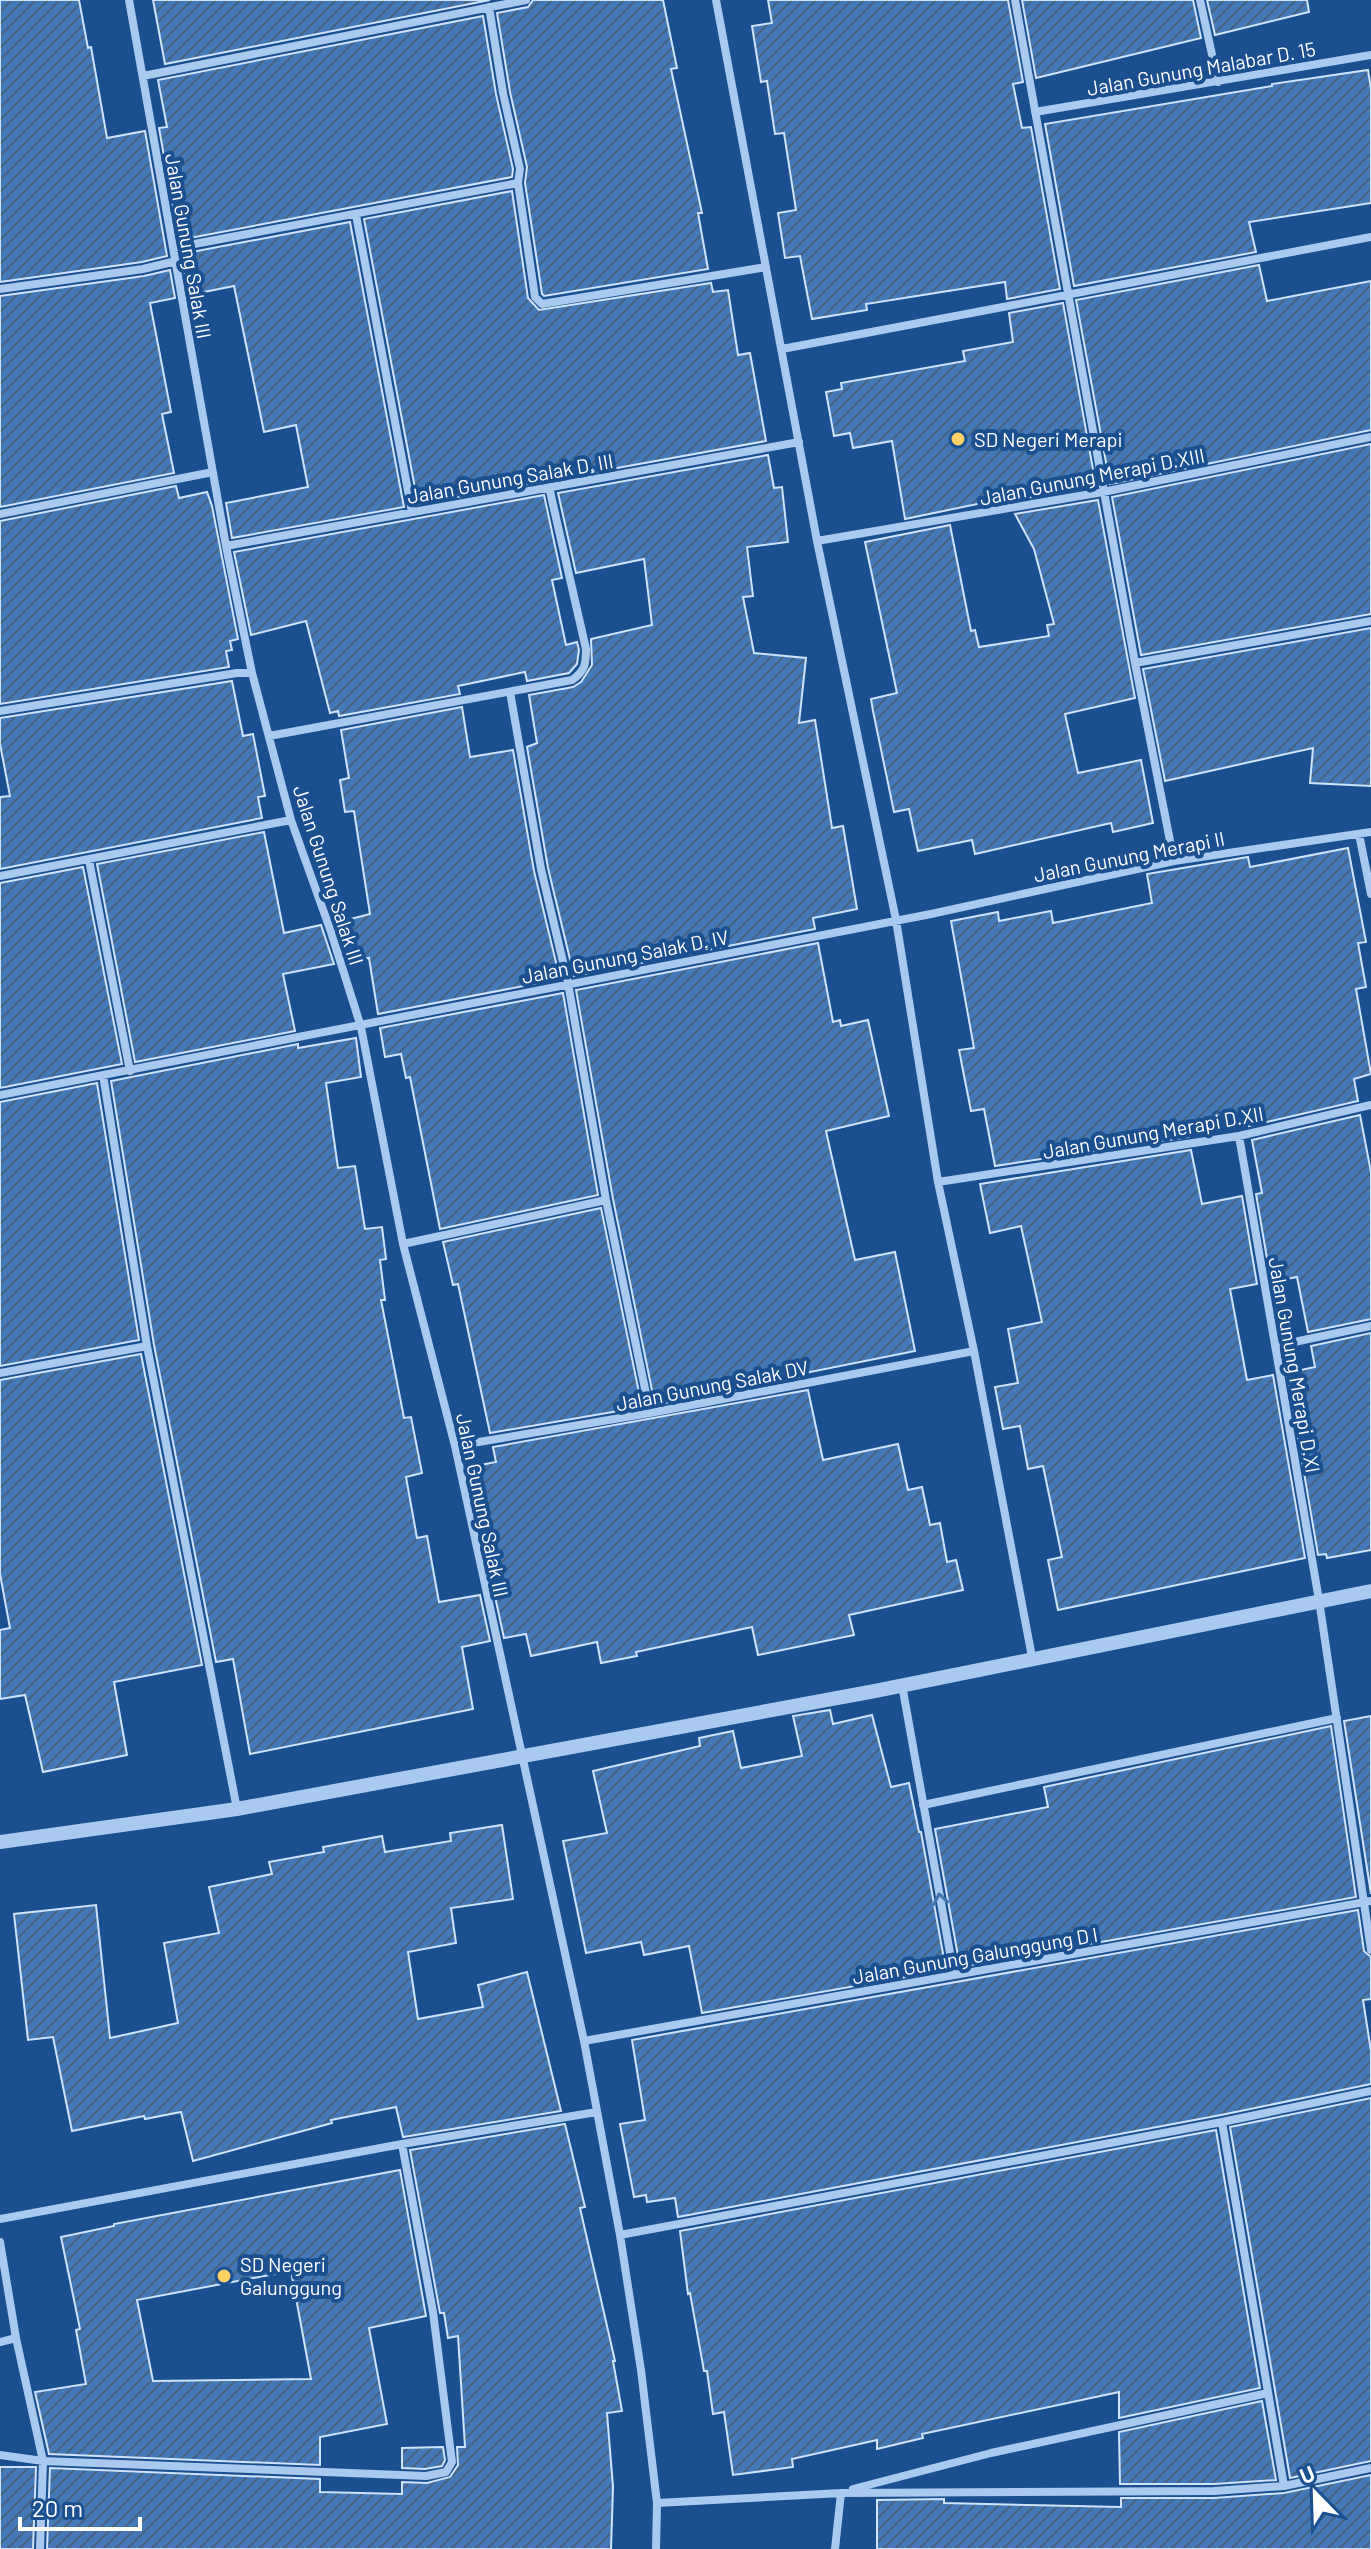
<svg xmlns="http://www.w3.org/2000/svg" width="1371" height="2549" font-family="Barlow,sans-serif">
	<defs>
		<pattern id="building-hatch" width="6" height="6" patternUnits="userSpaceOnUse" patternTransform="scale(2)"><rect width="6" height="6" fill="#4478b7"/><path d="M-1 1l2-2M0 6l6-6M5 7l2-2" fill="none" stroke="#486282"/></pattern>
	</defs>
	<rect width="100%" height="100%" fill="#1b4f8f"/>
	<path fill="url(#building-hatch)" stroke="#cfe3fa" stroke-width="2" fill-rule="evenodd" d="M0,0H79L88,48L91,47L107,138L145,131L167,256L142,262L0,282Z
		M153,0H490L165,64Z
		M533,0H663L677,68L671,69L702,213H698L708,269L544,296L542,294L525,183L527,167L510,92L497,13L528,7Z
		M768,0H1008L1023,82L1013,84L1022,128L1031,127L1060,289L1007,299L1005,282L866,304L867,310L812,319L800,256L785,258L778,213L796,210L784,133L775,134L767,81L761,82L752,26L772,23Z
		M1022,0H1193L1201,38L1036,78Z
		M1207,0H1307L1309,12L1215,35Z
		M483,16L496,94L513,169L512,177L179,240L159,128L167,127L158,80Z
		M1368,70L1371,89V203L1249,222L1256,252L1074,286L1045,124L1272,86V84Z
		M512,191L528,298L539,310L711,283L713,292L728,290L738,355L750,353L766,441L418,504L364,219Z
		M350,222L404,507L232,538L226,503L308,487L296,425L264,432L234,286L189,295L181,254Z
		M1259,265L1267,301L1371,281V430L1110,484L1076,300Z
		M170,270L175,298L150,303L171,412L162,414L174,473L0,507V296L144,276Z
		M1063,303L1096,486L1008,501L1006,498L905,519L892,441L853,448L850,433L834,436L826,392L842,389L841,383L965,361L963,351L1013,342L1009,313Z
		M1371,444V614L1141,655L1112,497Z
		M768,455L774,488L782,487L788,542L747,547L753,596L743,597L754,653L806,658L799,723L815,720L832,828L843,826L857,909L813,918L815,929L574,976L548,868L527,747L537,743L529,695L573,687L581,682L592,665L591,639L652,625L644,559L576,573L558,493Z
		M176,486L179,498L207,492L212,506L238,639L230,641L232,650L226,651L229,667L0,704V521Z
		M544,495L562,578L552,580L566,645L577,642L579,650L577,664L569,673L527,681L525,672L458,686L460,694L339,716L338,711L330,713L306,621L251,635L234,552Z
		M1098,500L1135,698L1065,714L1078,773L1141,760L1153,823L1113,832L1111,823L975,854L972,840L918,851L909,809L894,812L873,711L871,699L897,693L865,542L950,525L971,631L975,630L979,647L1049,636L1047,625L1054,624L1034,549L1015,514Z
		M1371,628V786L1310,783L1313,748L1165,781L1143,669Z
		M232,681L243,736L253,734L265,796L258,797L262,818L0,869V797L10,796L0,744V718Z
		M462,707L470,757L513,750L534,871L560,979L378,1014L369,958L348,961L335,923L370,914L354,811L345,812L340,780L349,778L341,730Z
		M264,832L284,933L321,925L334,964L283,974L295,1031L135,1062L97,864Z
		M1348,848L1366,942L1358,943L1366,987L1356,989L1371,1074L1354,1079L1358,1101L1249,1126L1246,1110L1186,1122L1189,1137L995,1166L984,1109L971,1111L959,1050L974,1048L951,921L998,912L999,921L1051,911L1053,923L1152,903L1147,874L1248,857L1250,867Z
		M83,867L122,1064L0,1088V883Z
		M818,943L833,1022L840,1020L841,1026L868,1020L889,1116L826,1131L855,1260L895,1252L915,1351L805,1373V1376L655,1405L613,1199L576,990Z
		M563,993L598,1195L440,1229L410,1077L406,1078L401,1054L385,1057L380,1028Z
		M356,1038L361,1077L326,1083L338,1168L355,1166L365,1229L382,1227L386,1259L380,1260L385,1300H381L404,1418L411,1417L422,1473L406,1477L417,1538L427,1536L439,1602L480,1595L490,1641L462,1647L473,1709L250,1754L233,1659L216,1662L154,1345L111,1081L298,1044V1048Z
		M97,1083L139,1340L0,1366V1102Z
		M1360,1115L1371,1172V1319L1308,1332L1297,1277L1271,1282L1256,1194L1262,1193L1252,1140Z
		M1191,1150L1202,1204L1242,1196L1257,1284L1230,1289L1247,1380L1273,1375L1305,1558L1058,1610L1048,1560L1062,1557L1043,1466L1028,1469L1020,1426L1003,1429L995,1387L1018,1383L1008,1329L1042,1322L1021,1226L990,1233L980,1184Z
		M601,1208L642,1407L490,1433L458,1284L453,1285L443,1242Z
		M1371,1333V1550L1327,1558L1326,1554L1318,1555L1287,1373L1315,1367L1311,1346Z
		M141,1354L202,1665L114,1682L127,1755L43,1772L25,1695L0,1699V1630L10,1628L0,1574V1380Z
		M808,1390L823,1460L898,1444L908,1490L922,1487L930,1525L940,1523L947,1562L956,1560L963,1590L849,1615L854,1635L758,1655L752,1627L636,1652L637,1656L601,1663L597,1642L531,1656L526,1634L504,1638L494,1592L502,1591L475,1466L496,1462L493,1447Z
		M830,1710L833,1724L872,1715L891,1787L909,1783L919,1832H921L946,1970L702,2013L689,1946L644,1955L641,1942L586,1953L563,1841L607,1833L593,1771L700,1746L699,1738L733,1731L741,1768L802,1756L793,1716Z
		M1371,1716V1894L1344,1721Z
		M1331,1726L1356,1897L960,1967L935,1829L1048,1807L1044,1787Z
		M502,1825L513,1899L451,1908L456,1943L408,1952L418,2019L483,2007L478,1985L527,1972L561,2111L403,2137L396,2107L331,2120L332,2123L193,2161L181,2112L145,2119L144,2116L72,2131L53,2037L28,2040L14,1914L96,1905L110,2038L178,2023L164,1943L219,1933L209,1887L272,1874L269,1862L324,1852L323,1847L382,1836L385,1852L451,1841L450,1833Z
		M1358,1910L1364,1951L1371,1957V1999L1363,2000L1371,2051V2084L1221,2115L678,2217L675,2198L647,2202L646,2195L634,2197L620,2124L645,2120L632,2040Z
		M1371,2098V2461L1290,2478L1230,2127Z
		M565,2124L585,2207L580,2208L615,2361H613L622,2411L607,2413L613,2487L611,2549H47L50,2468L320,2479V2492L402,2494V2482L427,2483L450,2477L458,2465L457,2447H465L458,2336L448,2338L444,2313H440L410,2150Z
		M1216,2130L1260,2388L1119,2418V2392L922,2434L923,2438L877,2449V2440L792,2459L793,2467L733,2475L724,2412L713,2414L707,2371H704L690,2293L688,2294L680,2231Z
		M400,2170L426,2316L369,2328L387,2424L320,2437V2465L49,2454L35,2392L86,2384L76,2330L80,2329L61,2237L114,2226V2224ZM291,2271L311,2379L153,2381L137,2300Z
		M1262,2401L1276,2480L1214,2484H1120L1119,2432Z
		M443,2447L445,2460L442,2466L425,2469L402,2468V2448Z
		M0,2467H36L33,2549H0Z
		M1371,2475V2549H877V2500L944,2499V2503L1121,2507V2498H1214L1284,2493Z"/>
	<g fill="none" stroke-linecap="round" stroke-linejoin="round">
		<path stroke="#a9c9ee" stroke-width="8" d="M129,0L226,546L252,673L291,820L331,932L361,1027L403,1244L455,1446L584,2041L620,2235L641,2370L657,2503L656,2549
			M716,0L817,541L896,920L938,1182L974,1351L1032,1657
			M1015,0L1135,663L1174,861
			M1200,0L1218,82
			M489,7L503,93L520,169L518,183
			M143,76L526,0
			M1035,112L1371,55
			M356,215L412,512
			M173,248L518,183L535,297L542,304L766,267
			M0,289L143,269L176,261
			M782,349L1371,237
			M0,514L213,472
			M817,541L1103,492L1371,437
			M226,546L799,442
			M1135,663L1371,621
			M510,692L541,869L568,983L606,1200L650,1413
			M0,711L237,673H252
			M269,736L572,680C585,671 586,664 586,649L549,487
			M1359,834L1371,894
			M89,860L130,1071
			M0,876L291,820
			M103,1075L147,1346L237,1809
			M0,1095L931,914L1174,861L1371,832
			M1239,1136L1319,1600L1371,1950
			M938,1182L1239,1136L1371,1105
			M403,1244L606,1200
			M1275,1346L1371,1326
			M0,1373L147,1346
			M455,1446L650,1413L974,1351
			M902,1685L954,1975
			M923,1805L1337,1718
			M584,2041L1371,1901
			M0,2219L402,2144L597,2112
			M620,2235L1222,2122
			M0,2242L16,2338L43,2461L40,2549
			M0,2342L16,2338
			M0,2455L43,2461L426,2476L446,2472L452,2462L433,2312L402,2144
			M1284,2486L1222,2122L1371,2091
			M853,2489L991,2453L1268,2393
			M657,2503L841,2493L1214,2491L1284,2486L1371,2468
			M835,2549L841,2493"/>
		<path stroke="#a9c9ee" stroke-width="14" d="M0,1842L237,1809L875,1691L1371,1591"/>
	</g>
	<defs><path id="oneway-chevron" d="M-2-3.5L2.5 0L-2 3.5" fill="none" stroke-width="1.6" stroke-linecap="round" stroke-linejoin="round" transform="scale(2)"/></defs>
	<use stroke="#4674ac" href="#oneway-chevron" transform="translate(940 1899) rotate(-100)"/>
	<g fill="#ffd166" stroke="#1b4f8f" stroke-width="3">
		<circle cx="958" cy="439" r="8"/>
		<circle cx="224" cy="2276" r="8"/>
	</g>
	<g text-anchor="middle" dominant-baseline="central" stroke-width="8" stroke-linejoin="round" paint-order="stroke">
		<g font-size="20" fill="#fff" stroke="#1b4f8f">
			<text transform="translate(1201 68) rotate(-10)">Jalan Gunung Malabar D. 15</text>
			<text transform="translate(189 246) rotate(80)">Jalan Gunung Salak III</text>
			<text transform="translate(1092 476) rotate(-11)">Jalan Gunung Merapi D.XIII</text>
			<text transform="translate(510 478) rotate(-10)">Jalan Gunung Salak D. III</text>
			<text transform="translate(1129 856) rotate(-11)">Jalan Gunung Merapi II</text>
			<text transform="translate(329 875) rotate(72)">Jalan Gunung Salak III</text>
			<text transform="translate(625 956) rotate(-11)">Jalan Gunung Salak D. IV</text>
			<text transform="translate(1153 1132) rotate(-10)">Jalan Gunung Merapi D.XII</text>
			<text transform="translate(1295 1365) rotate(80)">Jalan Gunung Merapi D.XI</text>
			<text transform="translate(712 1385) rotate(-11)">Jalan Gunung Salak DV</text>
			<text transform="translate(483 1505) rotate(78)">Jalan Gunung Salak III</text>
			<text transform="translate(975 1955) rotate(-10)">Jalan Gunung Galunggung D I</text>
		</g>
		<g font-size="20" fill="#fff" stroke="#1b4f8f" text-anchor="start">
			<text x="974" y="439">SD Negeri Merapi</text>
			<text x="240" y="2264">SD Negeri<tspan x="240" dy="23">Galunggung</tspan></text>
		</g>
	</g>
	<g transform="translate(1315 2493) rotate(337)" stroke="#1b4f8f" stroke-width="6" paint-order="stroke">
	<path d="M0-6L14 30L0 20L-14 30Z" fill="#ffffff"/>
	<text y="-12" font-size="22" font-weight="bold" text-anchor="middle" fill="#ffffff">U</text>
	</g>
	<path d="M20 2517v12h120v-12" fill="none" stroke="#ffffff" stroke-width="4"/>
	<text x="32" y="2517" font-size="24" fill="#ffffff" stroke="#1b4f8f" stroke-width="6" paint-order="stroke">20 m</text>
</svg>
